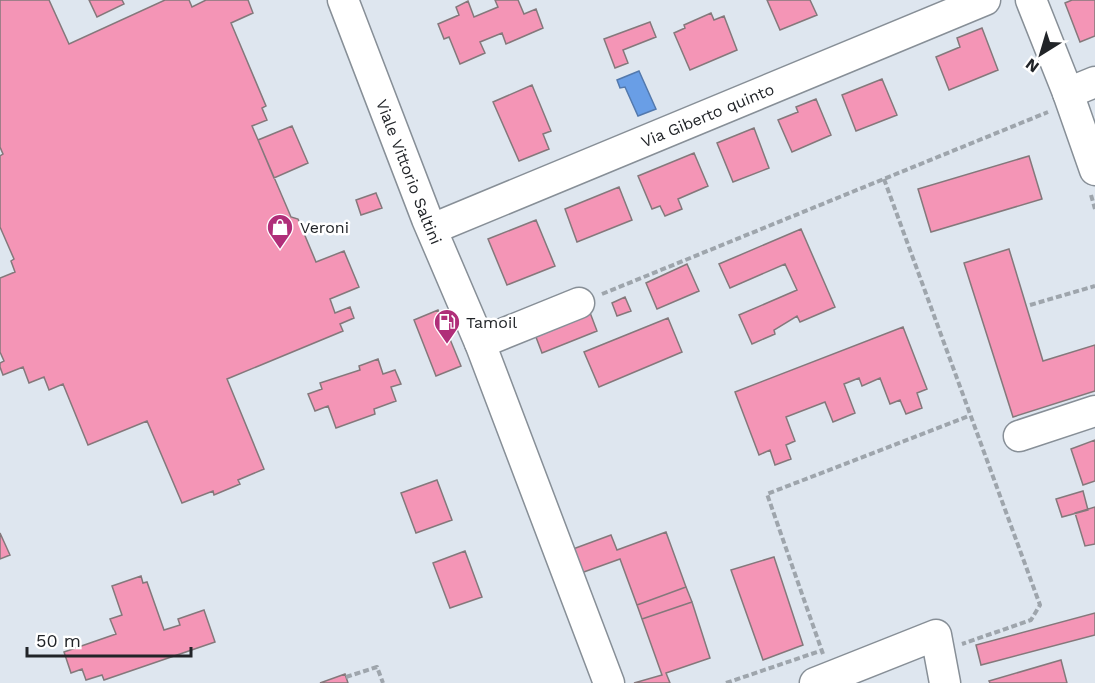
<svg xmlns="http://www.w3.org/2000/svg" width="1095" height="683" font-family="'Work Sans',sans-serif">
	<rect width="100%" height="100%" fill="#dee6ef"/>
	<path fill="#699ee6" stroke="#5379ad" stroke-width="1.5" d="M639,71L656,109L638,116L625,87L620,88L617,80Z"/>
	<path fill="#f495b6" stroke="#84787b" stroke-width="1.5" d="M0,0H49L69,44L165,0H189L192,7L206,0H248L253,13L231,23L266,106L262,108L267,120L252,126L291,217L298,219L316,262L344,251L359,287L330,299L335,313L350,307L354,318L340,324L343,331L227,379L264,469L238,480L240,484L214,495L213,491L182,503L147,421L88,445L63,384L49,390L44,377L29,383L23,367L3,375L0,367V363L4,361L0,352V278L15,272L11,261L14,259L0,227V156L3,154L0,147Z
		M89,0H122L124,4L97,17Z
		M495,0H518L524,14L536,9L543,28L506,44L502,33L480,42L485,53L460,64L449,37L444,39L438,24L459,15L456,7L468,1L474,17L498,7Z
		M767,0H810L817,15L780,30Z
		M1072,0H1095V36L1080,42L1065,3Z
		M711,13L714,20L724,16L737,50L690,70L674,33L685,28L684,25Z
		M650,22L656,37L623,50L628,63L615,68L604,39Z
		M982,28L998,70L949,90L936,57L960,47L957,38Z
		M882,79L897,115L856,131L842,95Z
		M532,85L551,131L543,134L549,149L519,161L493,102Z
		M816,99L831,135L792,152L778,120L798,112L796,107Z
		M292,126L308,163L274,178L258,140Z
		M754,128L769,168L733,182L717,143Z
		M694,153L708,186L678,199L682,209L665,216L660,206L652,209L638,176Z
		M1029,156L1042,199L931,232L918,189Z
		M619,187L632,220L577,242L565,209Z
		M376,193L382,208L361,215L356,200Z
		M536,220L555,266L507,285L488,239Z
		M801,229L835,307L800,322L797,316L774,330L775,334L752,344L739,315L797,290L785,264L730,288L719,264Z
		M1009,249L1043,361L1095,345V391L1013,417L964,263Z
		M687,264L699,291L657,309L646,283Z
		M625,297L631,311L617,316L612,303Z
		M586,302L597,331L542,353L531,324Z
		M438,310L461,366L436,376L414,320Z
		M668,318L682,352L599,387L584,352Z
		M903,327L927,389L917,393L922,408L906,414L900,400L890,404L880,378L862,386L859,378L844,384L855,413L833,422L825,402L786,417L795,441L786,445L791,459L775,465L770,450L759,455L735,392Z
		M378,359L383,374L395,370L401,384L391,387L396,401L374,409L375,414L336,428L328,406L315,411L308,394L322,389L320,383L360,370L359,366Z
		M1095,440V481L1083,485L1071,449Z
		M437,480L452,520L416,533L401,493Z
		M1083,491L1088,510L1062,517L1056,499Z
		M1095,507V544L1085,546L1075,513Z
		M666,532L686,587L637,605L620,559L581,573L573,549L611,535L617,550Z
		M0,533L10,555L0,559Z
		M465,551L482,597L450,608L433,563Z
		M774,557L803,645L763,660L731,570Z
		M141,576L143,583L147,582L164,630L180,625L178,619L204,610L215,642L104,680L102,675L86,680L82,669L71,673L64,652L116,634L110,619L122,615L112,586Z
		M686,587L692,602L642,619L637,605Z
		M692,602L710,658L666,673L670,683H634L662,675L642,619Z
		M1095,613V635L981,665L976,645Z
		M1061,660L1067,683H990L989,681Z
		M345,674L348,683H320Z"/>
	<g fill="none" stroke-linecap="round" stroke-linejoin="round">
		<g stroke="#878f97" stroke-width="33">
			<g id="minor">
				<path id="s1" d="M343,0L427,219L480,343L609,683"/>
				<path d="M1031,0L1068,93L1095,170"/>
				<path d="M1068,93L1095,82"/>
				<path id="s2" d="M432,229L985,0"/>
				<path d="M480,343L579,303"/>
				<path d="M1019,436L1095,411"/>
				<path d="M815,683L936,635L945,683"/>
			</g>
		</g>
		<path stroke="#9ea5ac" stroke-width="4" stroke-dasharray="6 3" stroke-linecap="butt" d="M884,179L1040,605L1031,620L962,644
			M1091,195L1095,209
			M602,294L1048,112
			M1030,305L1095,286
			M823,654L767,494L969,416
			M346,677L377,667L383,683
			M726,683L823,650"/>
		<use href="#minor" stroke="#fff" stroke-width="30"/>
	</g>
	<defs>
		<g id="shop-pin" transform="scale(1.35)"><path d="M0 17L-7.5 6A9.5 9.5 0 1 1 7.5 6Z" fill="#b02e79" stroke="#fff"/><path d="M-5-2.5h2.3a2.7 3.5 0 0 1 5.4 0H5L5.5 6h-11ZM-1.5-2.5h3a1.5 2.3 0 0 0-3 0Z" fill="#fff"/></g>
		<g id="fuel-pin" transform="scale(1.35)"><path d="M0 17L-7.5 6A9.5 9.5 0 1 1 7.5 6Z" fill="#b02e79" stroke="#fff"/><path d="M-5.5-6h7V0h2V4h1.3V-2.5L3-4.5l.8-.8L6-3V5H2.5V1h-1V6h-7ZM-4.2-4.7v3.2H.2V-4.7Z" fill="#fff"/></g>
	</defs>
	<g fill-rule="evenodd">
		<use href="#shop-pin" x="280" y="227"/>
		<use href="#fuel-pin" x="447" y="322"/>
	</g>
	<g text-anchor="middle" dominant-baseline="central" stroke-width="5" stroke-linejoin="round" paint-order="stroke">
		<g font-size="16" fill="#212428" stroke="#fff">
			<text stroke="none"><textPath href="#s2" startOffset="298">Via Giberto quinto</textPath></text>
			<text stroke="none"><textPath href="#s1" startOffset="184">Viale Vittorio Saltini</textPath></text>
		</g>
		<g font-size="16" fill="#212428" stroke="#fff" text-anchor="start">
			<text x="300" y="227">Veroni</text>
			<text x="466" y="322">Tamoil</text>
		</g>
	</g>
	<g transform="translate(1041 54) rotate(217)" stroke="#ffffff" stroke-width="4.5" paint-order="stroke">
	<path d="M0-4.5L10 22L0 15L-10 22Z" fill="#212428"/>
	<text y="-9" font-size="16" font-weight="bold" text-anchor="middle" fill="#212428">N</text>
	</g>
	<path d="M27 647v9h164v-9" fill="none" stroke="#212428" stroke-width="3"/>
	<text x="36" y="647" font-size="18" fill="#212428" stroke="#ffffff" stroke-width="4.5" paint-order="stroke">50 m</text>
</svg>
